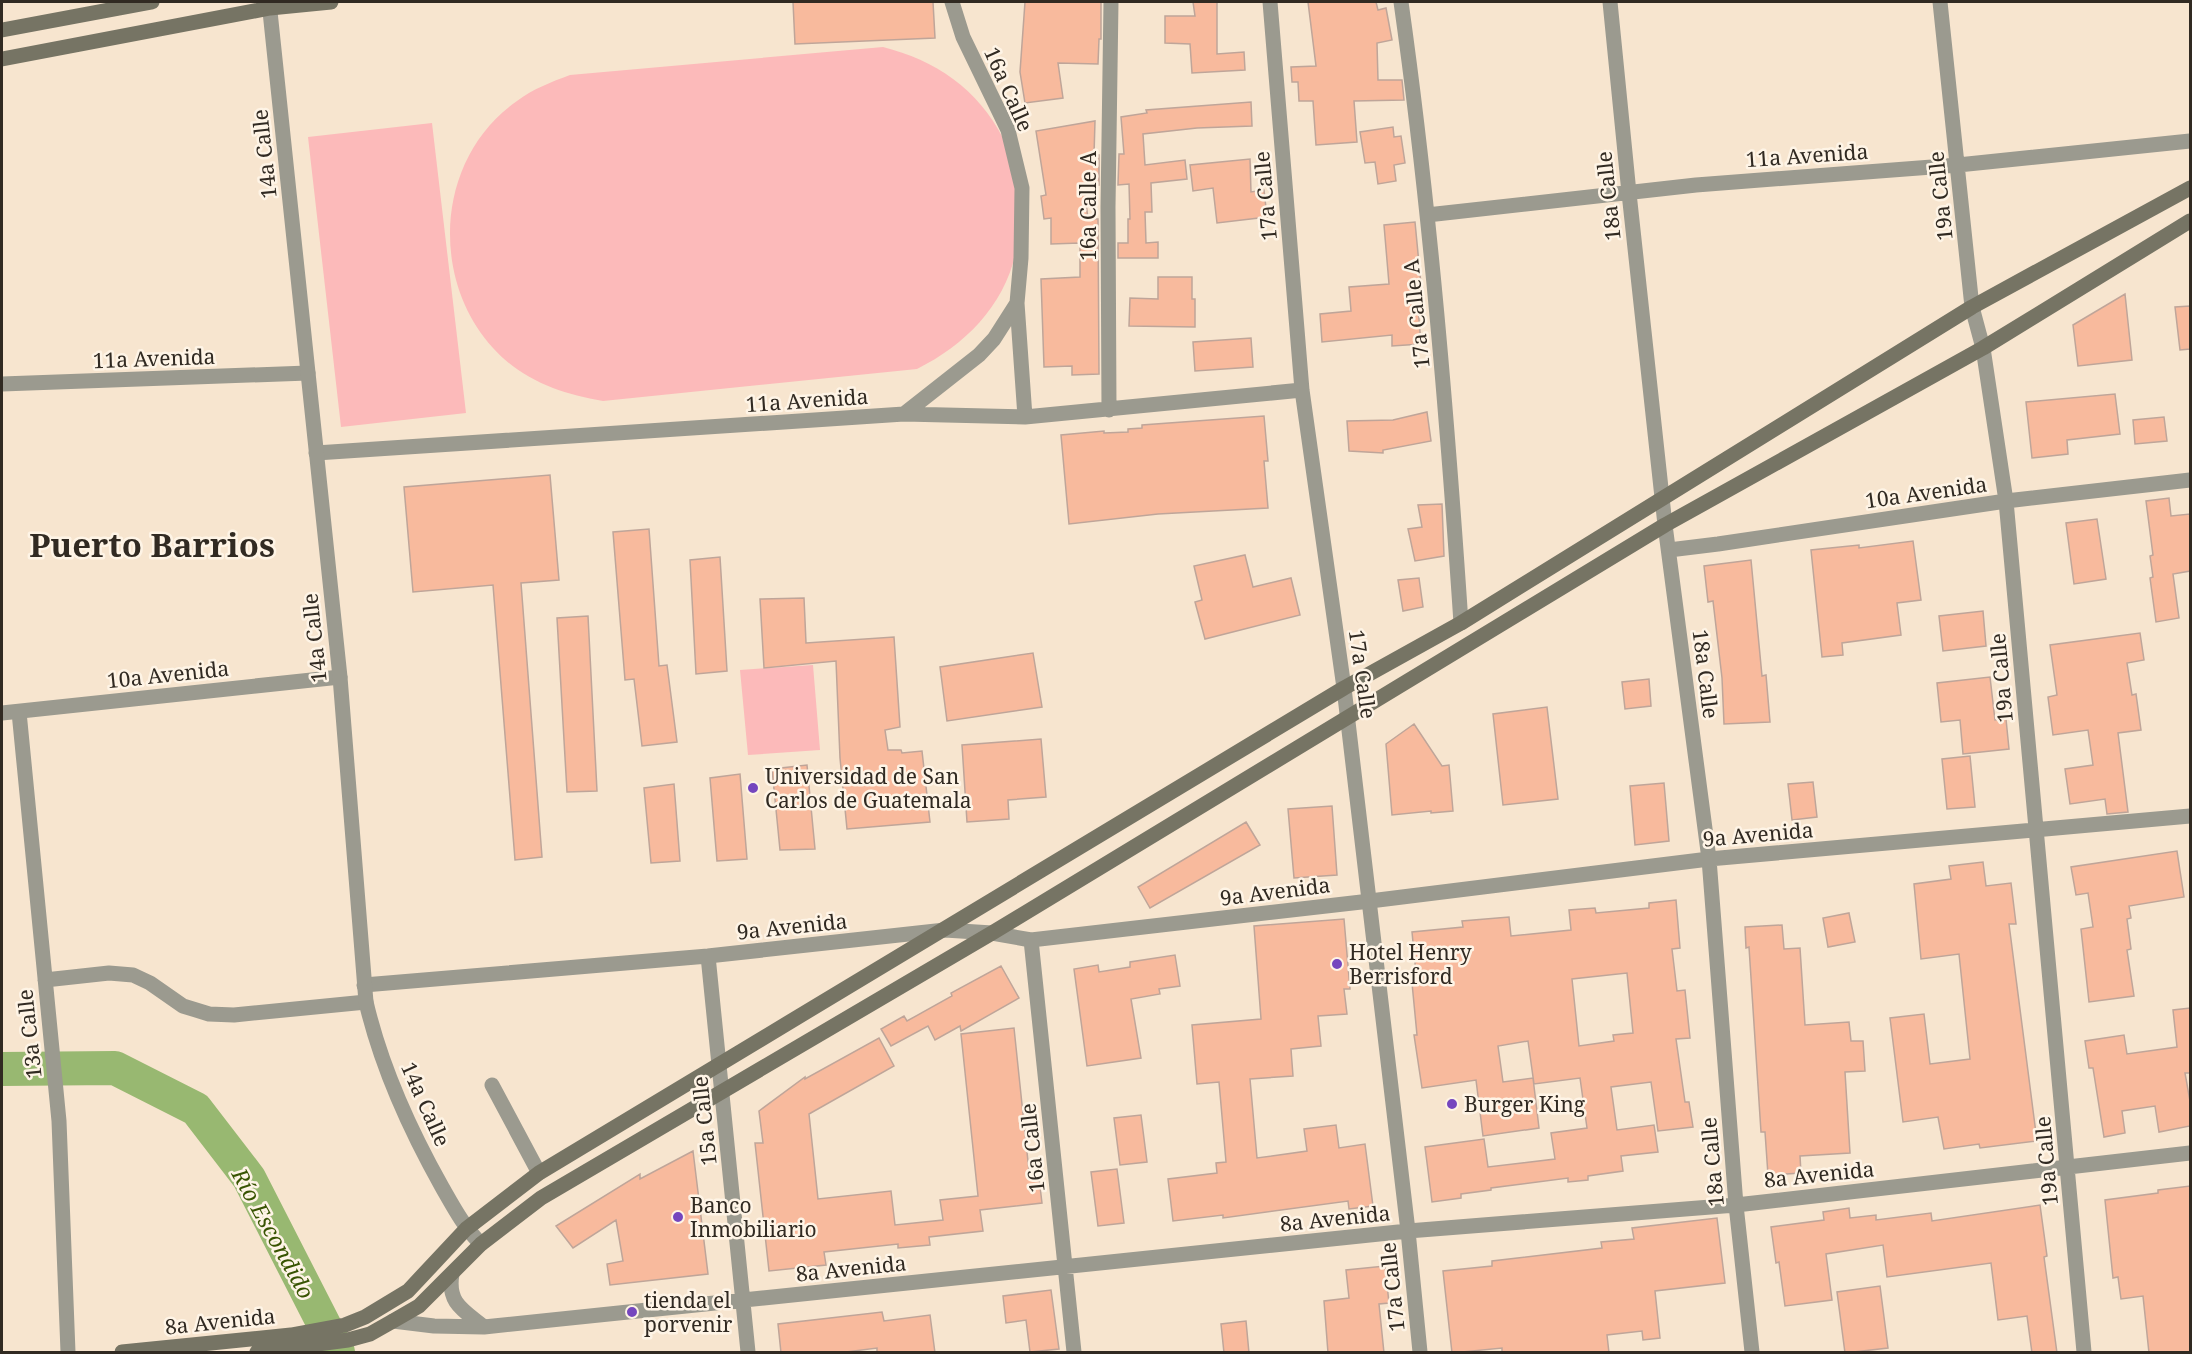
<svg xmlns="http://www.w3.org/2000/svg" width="2192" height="1354" font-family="'Noto Serif',serif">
	<rect width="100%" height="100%" fill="#f7e5cf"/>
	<path fill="#fcbaba" d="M883,47C935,60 978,89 1003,138C1008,149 1014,161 1015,173C1017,184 1016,197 1016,209C1017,221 1019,234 1017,246C1007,303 967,344 917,369L603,401C561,394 522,380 493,348C429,278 436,157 517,101C533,89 551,82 570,75Z
		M432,123L466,413L341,427L308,137Z
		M813,665L820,750L748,755L740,670Z"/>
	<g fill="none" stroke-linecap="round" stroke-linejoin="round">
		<path stroke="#98b871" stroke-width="34" d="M2,1069L115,1068L196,1109L249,1178L338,1352"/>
	</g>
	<path fill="#f8ba9d" stroke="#bfa599" stroke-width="1.5" fill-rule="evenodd" d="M793,2H933L935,38L795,44Z
		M1025,2H1101V39H1099L1098,64L1058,63L1063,98L1025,103L1020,72Z
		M1193,2H1217V54L1244,52L1245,70L1192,73L1190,44L1165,43V16H1195Z
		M1308,2H1376L1378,10L1386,8L1392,40L1377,43L1378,80H1402L1404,100L1354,101L1357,142L1316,145L1313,101H1299L1298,82H1292L1291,67L1316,66Z
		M1251,102L1252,126L1197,128L1143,134L1145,165L1185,160L1187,179L1151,183L1152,212H1145L1146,243L1158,242V258H1118V243H1128V219H1130L1129,184L1118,185L1119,154H1124L1121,117L1147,113L1146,110Z
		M1095,121L1094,155H1099V185L1084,186L1088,219H1098L1099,374L1072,375V366L1044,367L1041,279L1080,277V243L1051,244V218L1044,219L1041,196L1046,195L1036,131Z
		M1393,127L1394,137L1401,136L1405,163L1394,165L1396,181L1378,184L1375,162L1365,163L1360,132Z
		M1250,159L1251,192L1264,190L1267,217L1217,223L1213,188L1193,191L1190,165Z
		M1415,222L1422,295H1417L1421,344L1392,346V335L1322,342L1320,314L1351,311L1349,287L1389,284L1384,225Z
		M1158,277H1192V299H1195V327L1129,326L1130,298L1158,299Z
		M2125,294L2132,360L2078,366L2073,325Z
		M2190,306V349L2180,350L2175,307Z
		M1251,338L1253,367L1195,371L1193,342Z
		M2115,394L2120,434L2067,440L2068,454L2032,458L2026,402Z
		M1427,412L1431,441L1383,450V453L1349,451L1347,421L1393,420Z
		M1264,416L1268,461H1264L1268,508L1158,514L1069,524L1061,435L1104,431V433L1128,432V429L1142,428V425Z
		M2164,417L2167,441L2135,444L2133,420Z
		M550,475L559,580L521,583L542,857L515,860L493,585L413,592L404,487Z
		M2169,498L2171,516L2190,514V571L2173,574L2179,618L2156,622L2150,578L2153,577L2150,556L2153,555L2146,501Z
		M1442,504L1444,556L1415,561L1408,529L1422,527L1418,505Z
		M2097,519L2106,579L2074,584L2066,523Z
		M649,529L659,666L667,665L677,742L642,746L634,679L625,680L613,532Z
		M1913,541L1921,600L1897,603L1901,635L1842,643L1843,655L1822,657L1811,550L1859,545V548Z
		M1245,555L1253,587L1291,578L1300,615L1205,639L1195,602L1202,600L1194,566Z
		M720,557L727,671L696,674L690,560Z
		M1751,560L1762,676L1766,675L1770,722L1724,724L1722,678L1713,601L1708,602L1704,566Z
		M1419,578L1423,607L1403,611L1398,580Z
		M804,598L806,643L894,637L900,727L885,730L888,750H901L902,753L922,751L930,822L847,829L840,758L836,661L764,668L760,599Z
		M1983,611L1986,646L1943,651L1939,616Z
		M588,616L597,791L567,792L557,618Z
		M2140,633L2144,660L2127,663L2132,695L2136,694L2141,730L2118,733L2128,812L2107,814L2105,799L2070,804L2065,769L2093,765L2088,730L2053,735L2048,697L2057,695L2050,645Z
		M1033,653L1042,707L947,721L940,667Z
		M1990,677L1995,720L2006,719L2009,749L1963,754L1960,720L1941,722L1937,683Z
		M1649,679L1651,706L1625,709L1622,682Z
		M1547,707L1558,799L1503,805L1493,714Z
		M1414,724L1442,766L1449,765L1453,811L1431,813V811L1392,815L1386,744Z
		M1041,739L1046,797L1008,800L1009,819L967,822L962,745Z
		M1970,756L1975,807L1947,809L1942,759Z
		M807,765L815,849L780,850L772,769Z
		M740,774L747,859L717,861L710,778Z
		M1813,782L1817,817L1792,820L1788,784Z
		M1664,783L1669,841L1635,845L1630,786Z
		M674,784L680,861L651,863L644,788Z
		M1332,806L1337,875L1294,878L1288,809Z
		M1246,822L1260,845L1150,908L1138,887Z
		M2177,851L2184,897L2129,906L2131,918L2127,919L2131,949L2127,950L2134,996L2089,1002L2081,929L2093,927L2088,893L2076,895L2071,867Z
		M1983,862L1986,886L2011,883L2016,924H2009L2037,1141L1980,1148L1979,1144L1944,1149L1938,1117L1903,1122L1890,1018L1924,1014L1930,1064L1970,1059L1959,954L1921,959L1914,884L1951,879L1949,866Z
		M1676,900L1680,948L1672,949L1677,991L1685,990L1690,1038L1676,1039L1685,1102H1689L1693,1127L1658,1131L1651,1082L1611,1087L1617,1130L1654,1125L1658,1152L1621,1156L1623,1171L1588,1176V1180L1568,1182V1178L1491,1188V1190L1461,1194V1198L1432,1202L1425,1147L1484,1139L1488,1167L1555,1159L1551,1133L1587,1128L1580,1078L1534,1084L1528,1041L1498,1046L1503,1082L1533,1078L1539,1128L1483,1136L1476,1080L1422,1088L1414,1035H1417L1412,983H1417L1412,932L1463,927L1462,921L1509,917L1511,936L1571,930L1569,910L1595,908L1596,913L1649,908V903ZM1627,973L1633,1033L1613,1035L1614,1041L1579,1046L1572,979Z
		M1849,913L1855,942L1828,947L1823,918Z
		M1344,919L1350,989H1344L1347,1014L1318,1016L1321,1046L1291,1049L1293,1076L1250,1079L1257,1158L1307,1151L1304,1129L1336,1125L1339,1148L1365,1144L1373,1206L1349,1209L1348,1201L1223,1218V1215L1173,1221L1168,1179L1217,1173L1216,1163L1226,1162L1219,1082L1197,1084L1192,1025L1261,1019L1254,926Z
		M1782,925L1784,949L1800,948L1805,1025L1849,1022L1851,1041H1863L1865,1071L1845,1072L1850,1153L1800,1156L1801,1173L1768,1175L1765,1132H1761L1749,947L1746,948L1745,927Z
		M1175,955L1180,986L1159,989L1160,994L1131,999L1141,1058L1087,1066L1074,969L1098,965L1099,972L1130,967V962Z
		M1001,966L1019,998L961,1031L960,1026L935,1040L928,1026L891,1046L881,1029L904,1016L907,1021L952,996L951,993Z
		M2190,1008V1073H2185L2190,1101V1126L2159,1132L2155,1106L2122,1111L2125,1133L2104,1137L2093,1068H2089L2085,1041L2124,1035L2127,1054L2177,1047L2173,1010Z
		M1014,1028L1029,1171L1038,1170L1042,1203L980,1210L983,1231L929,1237L930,1245L898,1248V1244L824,1252L826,1265L769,1271L755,1143H763L759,1111L805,1077V1079L879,1038L894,1066L809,1114L818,1199L891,1191L895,1225L943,1220L940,1200L978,1196L961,1034Z
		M1141,1115L1147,1162L1120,1165L1114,1118Z
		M693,1151L708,1274L610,1285L607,1264L623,1261L616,1220L573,1248L556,1226L640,1174V1179Z
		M1117,1169L1124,1223L1098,1226L1091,1172Z
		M2190,1186V1353H2149L2143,1296L2121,1299L2118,1277L2113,1278L2105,1200L2158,1193V1190Z
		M2040,1205L2047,1256L2044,1257L2057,1353H2032L2027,1316L1998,1320L1991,1263L1887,1277L1883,1245L1826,1254L1832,1300L1785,1306L1779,1262L1776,1263L1771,1227L1824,1220L1823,1212L1849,1208L1850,1218L1876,1215V1220L1931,1213L1932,1221Z
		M1717,1218L1725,1283L1655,1291L1660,1338L1643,1340L1642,1331L1607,1335L1609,1353H1502V1348L1452,1353L1443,1271L1492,1266V1261L1602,1248L1601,1242L1634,1239L1632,1228Z
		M1385,1266L1389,1303L1379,1304L1384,1353H1328L1324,1301L1349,1298L1346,1270Z
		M1880,1286L1888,1348L1845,1353L1837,1292Z
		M1051,1290L1059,1349L1030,1352L1026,1320L1006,1323L1003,1296Z
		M882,1312L884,1321L930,1315L935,1353H877V1348L838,1353H781L778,1324Z
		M1246,1321L1249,1353H1224L1221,1324Z"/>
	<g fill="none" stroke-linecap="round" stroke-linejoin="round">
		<path stroke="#9b9a8f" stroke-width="15" d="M952,2L963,37L1008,130L1022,188L1021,258L1017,303L1025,417
			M1270,2L1302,390L1344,688L1408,1231L1420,1352
			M1401,2C1430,208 1447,415 1461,623
			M1610,2L1629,193L1665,525L1709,859L1736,1205L1752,1352
			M1940,2L1972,307L1983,348L2006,501L2084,1352
			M1427,215L1696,185L1958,165L2190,141
			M2,384L308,373
			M1109,410L1108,207L1111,2
			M904,414L979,355L994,339L1017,303
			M316,453L904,414L1025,417L1302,390
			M1669,550L1718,544L2006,501L2190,480
			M19,712L59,1121L68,1352
			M2,713L340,677
			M1031,940L1074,1352
			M708,956L748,1352
			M45,980L109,973L133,975L150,983L183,1006L209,1014L234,1015L366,1002
			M364,985L708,956L945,930L992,933L1031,940L1370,901L1709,859L2190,816
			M492,1085L539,1173
			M452,1274C447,1303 463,1310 484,1327
			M393,1321L434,1326L484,1327L1408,1231L1736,1205L2190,1153"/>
		<path stroke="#9b9a8f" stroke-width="15" d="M269,2L340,677L366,1002C381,1066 410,1130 442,1187C454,1208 464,1227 481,1244"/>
		<path stroke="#767464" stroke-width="15" d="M2,30L152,2
			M2,59L270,8L331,2
			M122,1352L291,1335L345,1325L365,1317L408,1291L466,1229L539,1173L1344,688L1461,623L1972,307L2190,188
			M257,1352L348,1340L370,1334L393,1321L419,1306L481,1244L541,1198L992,933L1665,525L1983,348L2190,221"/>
	</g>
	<g fill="#7546be" stroke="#fef4e6" stroke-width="2">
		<circle cx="753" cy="788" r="6"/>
		<circle cx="1337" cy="964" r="6"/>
		<circle cx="1452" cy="1104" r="6"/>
		<circle cx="678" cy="1217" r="6"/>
		<circle cx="632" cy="1312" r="6"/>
	</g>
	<g text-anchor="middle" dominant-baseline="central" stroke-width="5" stroke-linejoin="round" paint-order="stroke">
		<g font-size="21" fill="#312a22" stroke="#fef4e6">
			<text transform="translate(1009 89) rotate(66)">16a Calle</text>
			<text transform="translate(264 154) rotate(-96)">14a Calle</text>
			<text transform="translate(1807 155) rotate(-4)">11a Avenida</text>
			<text transform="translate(1265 196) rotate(-95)">17a Calle</text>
			<text transform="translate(1608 196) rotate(-96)">18a Calle</text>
			<text transform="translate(1940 196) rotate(-96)">19a Calle</text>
			<text transform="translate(1088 206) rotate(-90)">16a Calle A</text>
			<text transform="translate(1416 314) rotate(-96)">17a Calle A</text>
			<text transform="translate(154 358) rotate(-2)">11a Avenida</text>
			<text transform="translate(807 400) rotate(-4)">11a Avenida</text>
			<text transform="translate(1926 492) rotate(-8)">10a Avenida</text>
			<text transform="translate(314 638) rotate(-96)">14a Calle</text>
			<text transform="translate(168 674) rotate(-6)">10a Avenida</text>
			<text transform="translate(1363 674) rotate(82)">17a Calle</text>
			<text transform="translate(1706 674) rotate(83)">18a Calle</text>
			<text transform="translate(2001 678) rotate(-95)">19a Calle</text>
			<text transform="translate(1758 834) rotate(-5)">9a Avenida</text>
			<text transform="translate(1275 891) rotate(-7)">9a Avenida</text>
			<text transform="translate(792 926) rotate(-6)">9a Avenida</text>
			<text transform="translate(29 1034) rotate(-96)">13a Calle</text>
			<text transform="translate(426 1104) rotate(66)">14a Calle</text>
			<text transform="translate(704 1121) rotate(-96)">15a Calle</text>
			<text transform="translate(1032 1148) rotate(-96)">16a Calle</text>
			<text transform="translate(2046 1161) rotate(-95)">19a Calle</text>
			<text transform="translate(1712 1162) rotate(-95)">18a Calle</text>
			<text transform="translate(1819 1174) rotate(-6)">8a Avenida</text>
			<text transform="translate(1335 1218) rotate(-6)">8a Avenida</text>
			<text transform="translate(851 1268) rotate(-6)">8a Avenida</text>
			<text transform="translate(1392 1287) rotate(-96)">17a Calle</text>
			<text transform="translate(220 1321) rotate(-6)">8a Avenida</text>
		</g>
		<g font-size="21" fill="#312a22" stroke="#fef4e6" text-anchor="start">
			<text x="765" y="776">Universidad de San<tspan x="765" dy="24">Carlos de Guatemala</tspan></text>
			<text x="1349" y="952">Hotel Henry<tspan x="1349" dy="24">Berrisford</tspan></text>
			<text x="1464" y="1104">Burger King</text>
			<text x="690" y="1205">Banco<tspan x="690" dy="24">Inmobiliario</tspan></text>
			<text x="644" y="1300">tienda el<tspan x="644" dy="24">porvenir</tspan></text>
		</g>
		<g font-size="22" font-style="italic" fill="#385402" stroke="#fef4e6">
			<text transform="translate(274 1233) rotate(61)">Río Escondido</text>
		</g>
		<g font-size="33" font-weight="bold" fill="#312a22" stroke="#fef4e6">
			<text x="152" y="544">Puerto Barrios</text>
		</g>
	</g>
	<rect width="2192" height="1354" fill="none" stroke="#312a22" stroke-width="6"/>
</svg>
